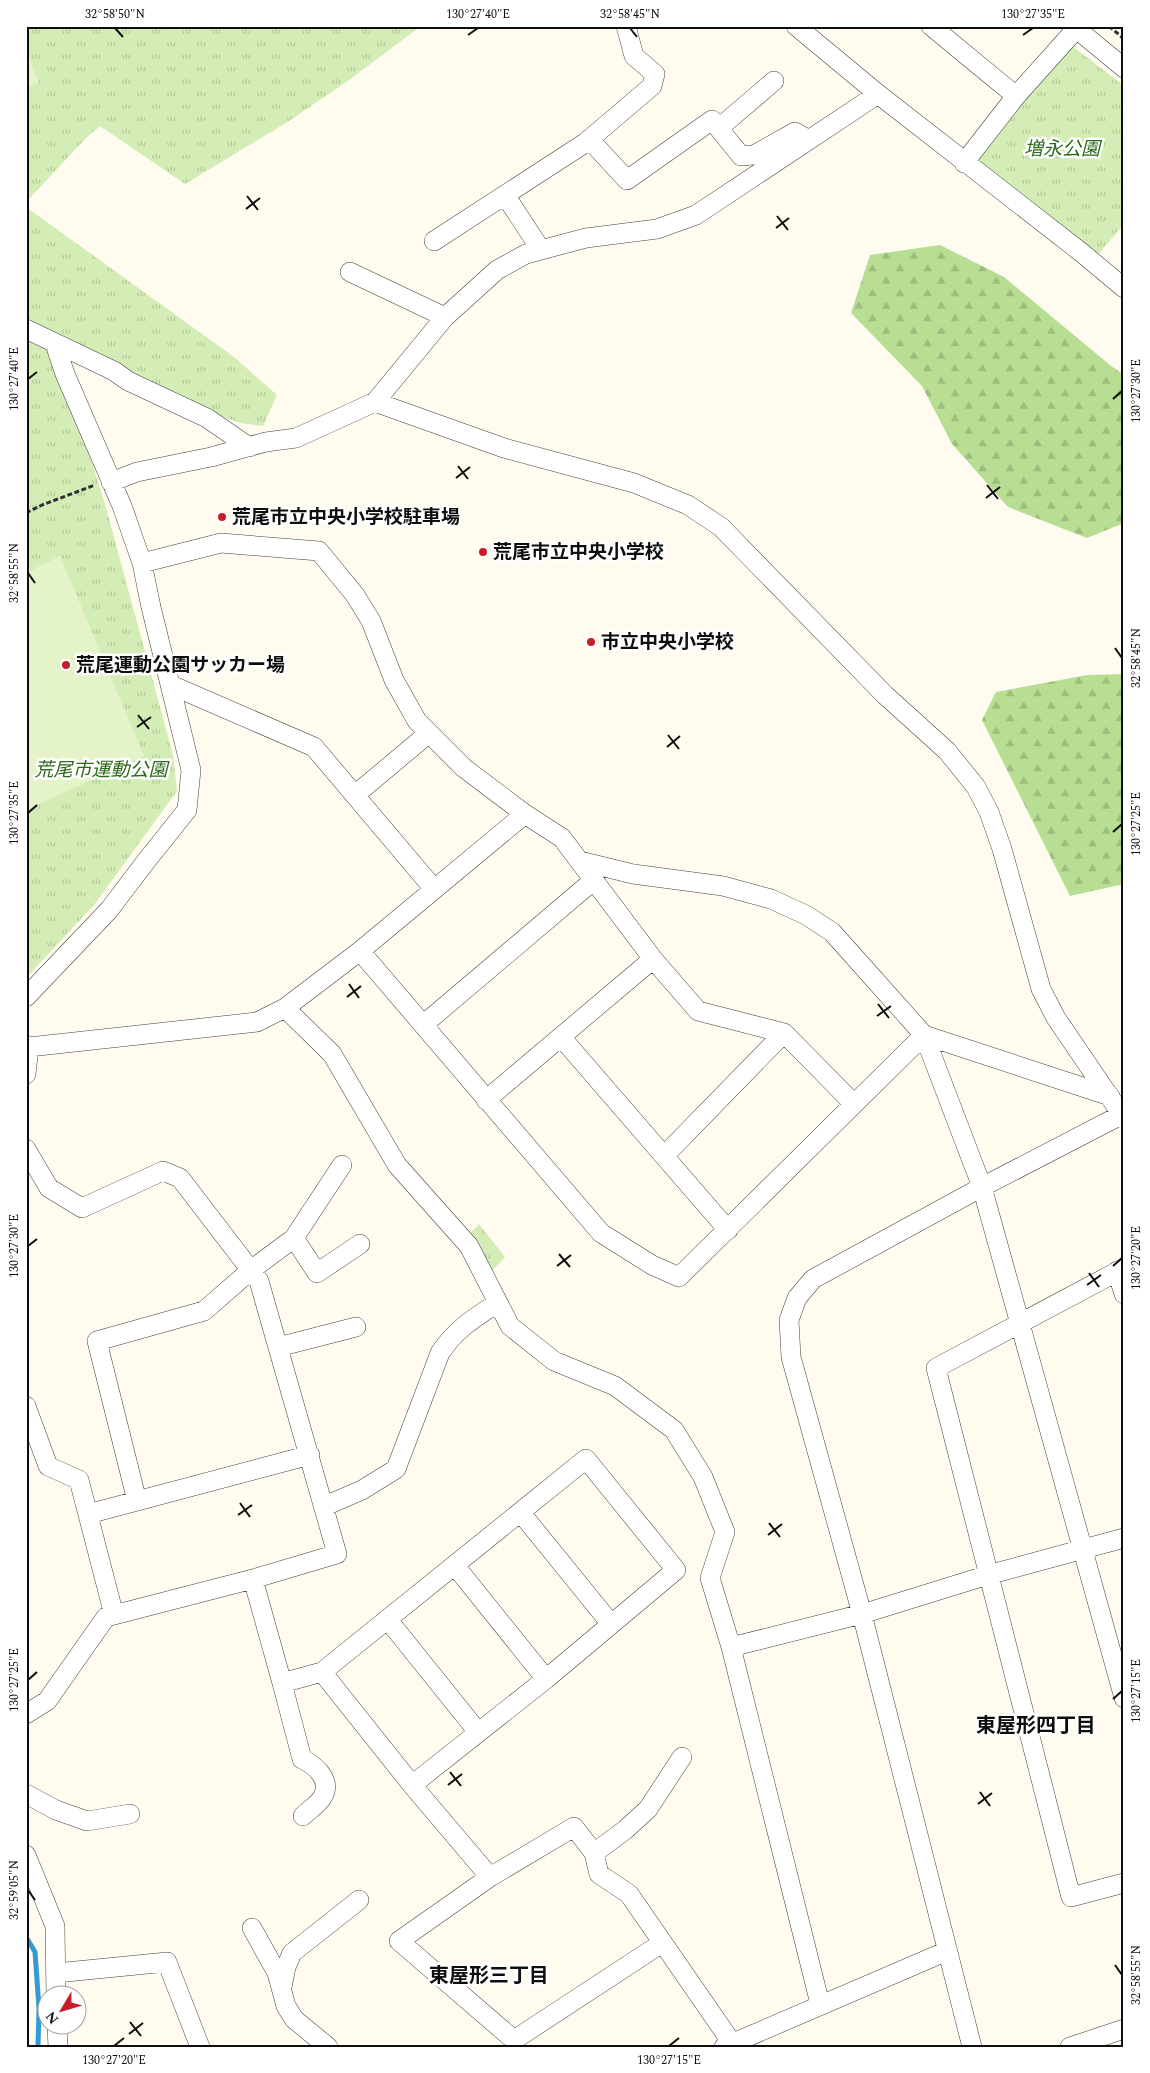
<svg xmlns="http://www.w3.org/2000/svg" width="1150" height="2073" font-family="Spectral,'Noto Sans JP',serif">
	<defs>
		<pattern id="forest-firs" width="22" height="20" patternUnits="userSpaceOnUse" patternTransform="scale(1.25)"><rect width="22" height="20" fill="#b8de93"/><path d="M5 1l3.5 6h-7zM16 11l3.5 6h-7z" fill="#9dbd7e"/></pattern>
		<pattern id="park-tufts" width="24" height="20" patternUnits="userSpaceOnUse" patternTransform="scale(1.25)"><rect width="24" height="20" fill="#d4ecb5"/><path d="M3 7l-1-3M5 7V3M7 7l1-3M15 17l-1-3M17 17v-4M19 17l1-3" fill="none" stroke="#b5c99a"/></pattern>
	</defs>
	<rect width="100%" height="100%" fill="#fffbee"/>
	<path fill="url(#forest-firs)" d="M940,245L1004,277L1110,365L1124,375V523L1087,538L1008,507L952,444L922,386L851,313L870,255Z
		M1124,674V884L1070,896L982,720L996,692L1087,675Z"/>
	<path fill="url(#park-tufts)" d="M26,26H421L349,80L289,121L185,184L100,126L87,137L26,202Z
		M1071,45L1124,86V224L1095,258L972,155Z
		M26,207L234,357L277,395L263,426L240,423L182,402L63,335L49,358L87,447L105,504L173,755L177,791L94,905L26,978Z
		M479,1224L505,1257L492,1271L469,1234Z"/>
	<path fill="#e5f3c8" d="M26,50L39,83L26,87Z
		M60,556L144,756L26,810V573Z"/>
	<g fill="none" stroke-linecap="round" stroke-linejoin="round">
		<path stroke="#329bd6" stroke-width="5" d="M26,1937L35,1952L39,2008L38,2047"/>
		<g stroke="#414141" stroke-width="20">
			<path id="minor" d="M796,26L878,94L1082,253L1124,288
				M931,26L1016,96
				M1073,26L1124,68
				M719,128L774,81
				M589,139L627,180L712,120L741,156L754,155L795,132L809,140
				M964,163L1016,96L1076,29
				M505,195L541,250
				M434,241L585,143L652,86L655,74L634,56L626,26
				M350,272L445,317
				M26,329L114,371L128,381L207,418L249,447
				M375,402L504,448L634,483L688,505L721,527L885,695L947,751L976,787L989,812L1002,849L1041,989L1056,1018L1124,1118
				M111,482L137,472L211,457L266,442L296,438L375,402L445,317L497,270L526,254L586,238L657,229L696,215L878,94
				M142,563L221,543L319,551L355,595L371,621L394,680L417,721L464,768L525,814L562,838L653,959L698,1011L784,1033L854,1104
				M171,685L314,747L434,889
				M355,795L429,733
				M580,861L633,874L723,886L771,899L806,915L832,932L924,1035L982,1187L1124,1698
				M360,951L601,1233L652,1265L679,1277L924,1035
				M26,997L109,910L147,860L187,810L191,770L151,607L142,563L122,506L65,374L55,344
				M285,1008L332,1054L397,1165L469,1246L510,1326L554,1361L615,1386L674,1430L703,1477L725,1532L710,1578L731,1647L820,2004
				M423,1025L594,880
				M924,1035L1110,1096
				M561,1037L728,1230
				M26,1045L29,1047L257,1022L285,1008L360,951L525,814
				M26,1074L29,1047
				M486,1100L653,959
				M26,1149L49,1188L82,1208L163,1171L180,1178L259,1281L337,1554L253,1579L106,1617L47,1701L26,1714
				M664,1156L784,1033
				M294,1238L317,1273L360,1244
				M1124,1268L936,1368L1071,1897L1124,1883
				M1117,1271L1124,1294
				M278,1347L356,1327
				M26,1406L48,1466L79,1480L114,1615
				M137,1501L97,1341L204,1311L251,1270L294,1238L342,1165
				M325,1506L362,1490L396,1469L440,1353C455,1330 474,1318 497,1303
				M521,1513L611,1624
				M88,1514L310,1455
				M456,1567L546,1679
				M253,1579L282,1683L322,1672L586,1459L676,1570L546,1679L412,1785
				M388,1620L478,1732
				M731,1647L862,1614L988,1575L1124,1538
				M322,1672L412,1785L490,1877
				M282,1683L302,1759C315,1765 332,1780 323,1796C320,1803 309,1810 303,1816
				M26,1794L56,1810L87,1821L130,1814
				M594,1853L625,1830L648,1809L682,1757
				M26,1855L55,1926L56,1996
				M252,1928L277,1973L286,2006L294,2019L328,2047
				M662,1943L514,2040L399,1941L490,1877L574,1827L594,1853L599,1874L629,1894L732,2043
				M56,1973L167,1962L200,2047
				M282,1987L286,1967L292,1953L359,1900
				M57,2026L58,2047
				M724,2047L947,1951
				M972,2047L862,1614L791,1357L789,1320L797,1298L813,1279L982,1187L1121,1115
				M1070,2047L1124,2029"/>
		</g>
		<path stroke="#303030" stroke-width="3" stroke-dasharray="5 2.5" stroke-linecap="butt" d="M1109,26L1124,39
			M26,513L42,505L95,485"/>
		<use href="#minor" stroke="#fff" stroke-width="19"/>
	</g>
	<path fill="none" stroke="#0e0e0e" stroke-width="2" d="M115,28L123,37M630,28L637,37M468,35L478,28M1023,35L1033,28M247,196L258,210M246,209L260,198M777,216L788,230M776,228L789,218M28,379L37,372M1113,399L1122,391M458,466L468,479M456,478L470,467M987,485L998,499M986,498L1000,487M28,573L35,583M1115,648L1122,658M138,715L149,729M137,727L151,717M668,735L679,749M667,747L680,736M28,813L37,805M1113,832L1122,824M349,984L359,998M347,997L361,986M878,1004L889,1018M877,1016L891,1006M28,1246L37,1239M559,1254L570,1267M557,1266L571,1255M1113,1266L1122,1258M1089,1273L1099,1287M1087,1285L1101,1275M240,1503L250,1517M238,1515L252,1505M769,1523L780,1537M768,1535L782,1524M28,1680L37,1672M1113,1699L1122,1691M450,1772L461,1786M448,1785L462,1774M980,1792L990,1806M978,1804L992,1793M28,1890L35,1900M1115,1965L1122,1975M130,2022L141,2036M129,2034L143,2023M114,2046L124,2038M669,2046L679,2038"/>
	<g fill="#c71d2b" stroke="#fff" stroke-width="2">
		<circle cx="222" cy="517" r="5"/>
		<circle cx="483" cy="552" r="5"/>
		<circle cx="591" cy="642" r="5"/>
		<circle cx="66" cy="665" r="5"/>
	</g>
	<g text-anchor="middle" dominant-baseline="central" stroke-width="5" stroke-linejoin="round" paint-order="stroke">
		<g font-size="19" font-style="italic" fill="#2d6a1a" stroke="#fff">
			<text x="1062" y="149">増永公園</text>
			<text x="101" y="770">荒尾市運動公園</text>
		</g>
		<g font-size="19" font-weight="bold" fill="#0e0e0e" stroke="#fff" text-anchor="start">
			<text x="232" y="517">荒尾市立中央小学校駐車場</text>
			<text x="493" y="552">荒尾市立中央小学校</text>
			<text x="601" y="642">市立中央小学校</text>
			<text x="76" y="665">荒尾運動公園サッカー場</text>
		</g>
		<g font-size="20" font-weight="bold" fill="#0e0e0e" stroke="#fff">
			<text x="1036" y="1726">東屋形四丁目</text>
			<text x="489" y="1976">東屋形三丁目</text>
		</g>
	</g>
	<rect width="1150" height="2073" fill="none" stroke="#ffffff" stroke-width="55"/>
	<g transform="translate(62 2010) rotate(232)"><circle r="24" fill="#ffffff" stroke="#9f9f9f"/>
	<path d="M0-4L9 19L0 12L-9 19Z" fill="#c71d2b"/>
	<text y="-8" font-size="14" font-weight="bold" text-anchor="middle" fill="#0e0e0e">N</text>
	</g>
	<rect x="28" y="28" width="1094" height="2018" fill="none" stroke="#0e0e0e" stroke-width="2"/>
	<g font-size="12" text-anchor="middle" fill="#0e0e0e">
		<text x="115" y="18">32°58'50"N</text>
		<text x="478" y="18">130°27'40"E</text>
		<text x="630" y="18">32°58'45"N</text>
		<text x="1033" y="18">130°27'35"E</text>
		<text transform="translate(14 379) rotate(-90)" y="4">130°27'40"E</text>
		<text transform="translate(1136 391) rotate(-90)" y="4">130°27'30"E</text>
		<text transform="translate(14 573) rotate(-90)" y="4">32°58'55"N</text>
		<text transform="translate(1136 658) rotate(-90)" y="4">32°58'45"N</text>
		<text transform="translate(14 813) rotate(-90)" y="4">130°27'35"E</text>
		<text transform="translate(1136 824) rotate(-90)" y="4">130°27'25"E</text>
		<text transform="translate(14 1246) rotate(-90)" y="4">130°27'30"E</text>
		<text transform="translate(1136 1258) rotate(-90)" y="4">130°27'20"E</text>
		<text transform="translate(14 1680) rotate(-90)" y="4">130°27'25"E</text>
		<text transform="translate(1136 1691) rotate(-90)" y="4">130°27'15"E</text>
		<text transform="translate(14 1890) rotate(-90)" y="4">32°59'05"N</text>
		<text transform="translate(1136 1975) rotate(-90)" y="4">32°58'55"N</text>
		<text x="114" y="2064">130°27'20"E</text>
		<text x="669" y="2064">130°27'15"E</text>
	</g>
</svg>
